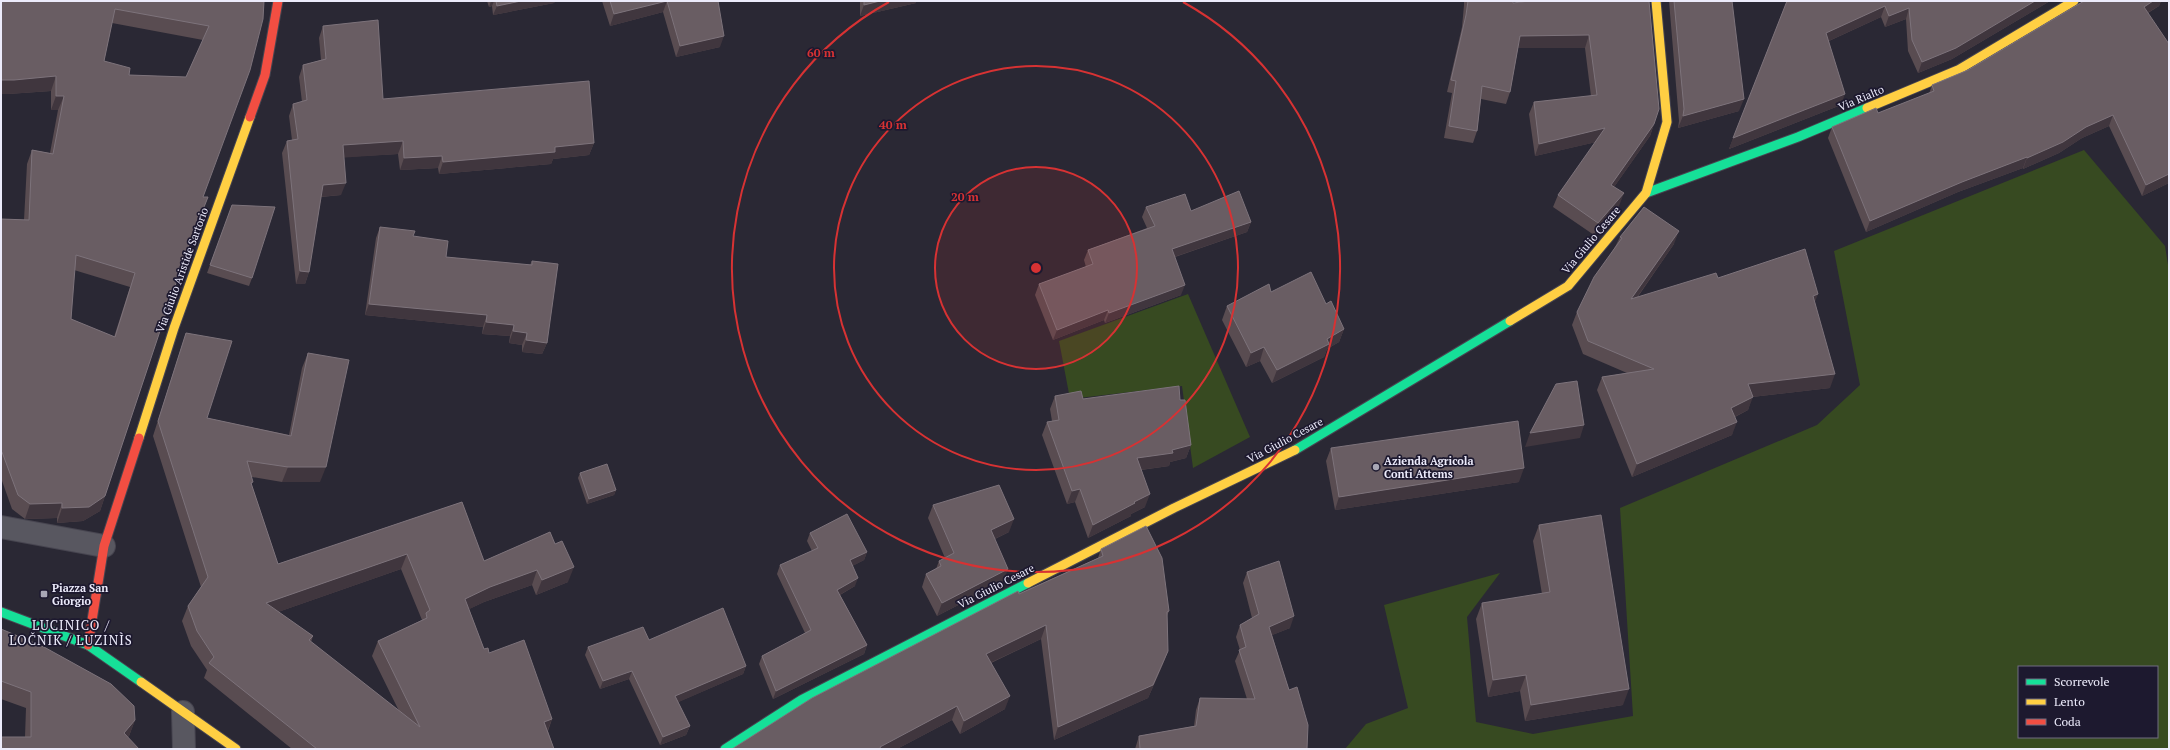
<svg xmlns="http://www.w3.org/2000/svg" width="2170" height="750" font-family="'PT Serif',serif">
	<rect width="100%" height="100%" fill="#2a2834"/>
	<path fill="#374a21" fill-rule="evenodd" d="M2084,150L2165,246L2169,271V749H1345L1366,724L1408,708L1384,605L1500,573L1467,617L1476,722L1533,734L1633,716L1620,508L1817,425L1860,385L1834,251ZM2019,667H2157V737H2019Z
		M1188,294L1250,437L1193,468L1182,386L1070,399L1059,341Z"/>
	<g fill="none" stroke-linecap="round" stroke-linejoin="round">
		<g stroke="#474550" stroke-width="24">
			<path id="street" d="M1,527L104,546
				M183,712L184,749"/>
		</g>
		<g stroke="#474550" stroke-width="11">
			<path id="fast" d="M1646,193L1798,137L1867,108
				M1295,450L1510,321
				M1,612L88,645L141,682
				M725,749L801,700L1028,583"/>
		</g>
		<g stroke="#474550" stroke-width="11">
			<path id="slow" d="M1867,108L1958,70L2074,1
				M1510,321L1568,286L1646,193L1667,122L1656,1
				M139,438L174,328L250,117
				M1028,583L1174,508L1295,450
				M141,682L236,749"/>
		</g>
		<g stroke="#474550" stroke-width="11">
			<path id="jam" d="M250,117L265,75L278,1
				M88,645L104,546L139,438"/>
		</g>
		<use href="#street" stroke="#585760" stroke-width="22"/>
		<use href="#fast" stroke="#16e098" stroke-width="9"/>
		<use href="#slow" stroke="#ffcf43" stroke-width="9"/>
		<use href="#jam" stroke="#f24e42" stroke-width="9"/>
	</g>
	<path fill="#594c51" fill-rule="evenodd" d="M1,1H264L203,197H208L185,256L100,511L83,521L57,523V518L25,519L12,509L1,478V219L24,220L27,164L32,150L50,153L58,110H51V91L8,94H1ZM112,23L203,40L186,77L129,75L104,61ZM74,270L130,287L114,337L71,319Z
		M487,1H555L554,3L493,15L492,6L489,7Z
		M602,1H718L720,47L676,57L663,12L610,26Z
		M860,1H916V3L860,16Z
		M1464,1H1513V3L1649,1L1654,124L1650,136L1614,187L1619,206L1594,235L1553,207L1558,195L1596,142L1535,156L1529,114L1534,102L1591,96L1585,48H1518L1510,92L1506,104L1481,99L1477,131L1473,143L1444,138L1452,93L1447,92L1462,27L1464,5Z
		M1669,1H1732L1739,111L1678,128L1679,121Z
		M1787,1H2050L1952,59L1918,73L1908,51L1906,19L1885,27L1881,17L1829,41L1841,105L1729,149Z
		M2084,1H2161L2159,6L2148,13L2169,183L2142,196L2109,126L2082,138L2059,153L2023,169V168L1958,192L1866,232L1828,138L1832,127L1878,113L1929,94L1932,85L1968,70Z
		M323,26L383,99L594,143L589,155L553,159L551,164L439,174L438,168L400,170L398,154L344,157L341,195L321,197L309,272L305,284H296L282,153L287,141L292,140L289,116L293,104L302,102L299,77L303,65L321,60L319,38Z
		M232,205L252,278L249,286L207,273Z
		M1146,207L1191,211L1251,222L1247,232L1175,257L1181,295L1105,323L1104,320L1053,340L1035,295L1039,284L1086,267L1084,260L1088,250L1147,228L1142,217Z
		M380,227L413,236L446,257L530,265L532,261L547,343L542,354L522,352V345L509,343L510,336L482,334L483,327L365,315L376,238Z
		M1620,237L1674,244L1637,298L1718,278L1815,303L1830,388L1752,397L1748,410L1735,417L1732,435L1632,477L1597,390L1602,377L1627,373L1583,354L1572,325L1577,312L1616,245Z
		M1271,292L1326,304L1344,329L1339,342L1327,349L1324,357L1272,383L1260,361L1246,367L1222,320L1227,306Z
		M186,333L207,418L289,435L302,368L308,353L320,482H282L252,477V486L278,564L462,502L484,561L550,532L568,582L536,595L532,585L484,602L469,609L484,649L489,653L552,719L548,731L554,749H292L204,678L207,670L191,646L182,621L188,606L201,587L153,436L181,348ZM401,569L422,620L378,641L372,656L399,711L311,642L313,636L278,612Z
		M1055,396L1083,399L1180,400L1191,445L1186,458L1170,462L1169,466L1141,470L1145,507L1131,514V516L1088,538L1075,502L1067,504L1042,435L1047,422L1052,421L1050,409Z
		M1331,448L1519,482L1335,510L1326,461Z
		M580,473L616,490L614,495L587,504L578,478Z
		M933,505L1009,532L995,539L1003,582L937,616L922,587L926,574L936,569L939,561L945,558L928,518Z
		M1539,525L1623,705L1525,721L1520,691L1488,697L1476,619L1482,603L1542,594L1533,541Z
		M810,533L867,552L864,560L852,566L855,586L840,595L867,645L864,654L773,699L759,664L762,656L805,633L777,574L780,565L812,551L807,541Z
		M1101,549L1169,611L1167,616L1168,651L1163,664L1148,698L1054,740L1041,639L991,663L1005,709L960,734L952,720L897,749L1019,594L1098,558Z
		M1247,572L1290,628L1272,635L1307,749H1135L1139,736L1194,726L1196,710L1200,698L1247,699L1235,661L1240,650L1236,637L1240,625L1252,618L1243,583Z
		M1,629L135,720L129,736L128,737H25L26,708L1,699Z
		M649,640L746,666L743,674L678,702L690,726L686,735L660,745L629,679L600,689L585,655L588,647Z"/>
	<path fill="#40363e" d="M491,1H494L492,6L489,7Z
		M521,1H555L554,3L493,15L497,6Z
		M667,1L663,12L610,26L614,14Z
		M880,1H916V3L860,16L864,5Z
		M2035,1H2050L1952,59L1918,73L1922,62Z
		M2153,1H2161L2159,6L2140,17L2144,7Z
		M1885,6L1881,17L1822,44L1826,33Z
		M1909,8L1906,19L1885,27L1889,16Z
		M1589,35L1585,48H1516L1520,36Z
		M724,36L720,47L676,57L680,46Z
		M56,76L51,91L8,94H1V80Z
		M1845,94L1841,105L1729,149L1733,138Z
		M56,96H64L58,110H51Z
		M1744,99L1739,111L1678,128L1683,116Z
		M2113,115L2109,126L2082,138L2059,153L2023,169L2027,158L2086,127Z
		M1654,124L1650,136L1607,197L1611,185Z
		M1605,128L1601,141L1535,156L1539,144Z
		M403,141L398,154L338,158L343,145Z
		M594,143L589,155L553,159L551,164L439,174L443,162L555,147Z
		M442,156L438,168L400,170L404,158Z
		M2027,157L2023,168L1958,192L1866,232L1870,221L1962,182Z
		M2169,174V183L2142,196L2146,185Z
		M346,183L341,195L318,197L323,185Z
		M1624,193L1619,206L1594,235L1598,223Z
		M1251,222L1247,232L1168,259L1172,249Z
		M1679,231L1674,244L1626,313L1631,299Z
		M300,271L309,272L305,284H296Z
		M1185,285L1181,295L1105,323L1109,313Z
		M1818,294L1813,307V296Z
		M369,304L487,315L483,327L365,315Z
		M1108,310L1104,320L1053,340L1057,330Z
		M486,322L514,325L510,336L482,334Z
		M1344,329L1339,342L1327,349L1324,357L1272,383L1277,370L1327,339Z
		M513,331L527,333L522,345L509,343Z
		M526,340L547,343L542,354L522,352Z
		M1264,347L1260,361L1246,367L1251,353Z
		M1835,374L1830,388L1743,398L1748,384Z
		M1753,397L1748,410L1726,421L1731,408Z
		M1737,422L1732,435L1632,477L1637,464Z
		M1584,425L1580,438L1525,447L1530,433Z
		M1191,445L1186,458L1170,462L1169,466L1132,471L1137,458Z
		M288,467H326L320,482H282Z
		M1524,468L1519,482L1335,510L1339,497Z
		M1080,489L1075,502L1067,504L1072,491Z
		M616,490L614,495L587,504L589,499Z
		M1150,494L1145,507L1131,514V516L1088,538L1093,525L1134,502Z
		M105,496L100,511L83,521L57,523L62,508Z
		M62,503L57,518L25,519L30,504Z
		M1014,519L1009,532L986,543L991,530Z
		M867,552L864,560L847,569L850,560Z
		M407,554L401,569L261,618L266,603Z
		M574,567L568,582L536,595L542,580Z
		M1008,569L1003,582L937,616L942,603Z
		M537,570L532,585L484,602L459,614L465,599L490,587Z
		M858,578L855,586L834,598L837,590Z
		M1294,616L1290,628L1265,638L1269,627Z
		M1046,625L1041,639L981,667L986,654Z
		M867,645L864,654L773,699L776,691Z
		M1168,651L1163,664L1148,698L1054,740L1058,727Z
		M746,666L743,674L672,705L675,696Z
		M632,671L629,679L600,689L603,681Z
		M1526,675L1520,691L1488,697L1493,680Z
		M1629,689L1623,705L1525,721L1531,705Z
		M1010,696L1005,709L960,734L964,721Z
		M957,706L952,720L897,749H879L880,747Z
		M552,719L546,734L544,722Z
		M135,720L129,736L118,749L124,733Z
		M690,726L686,735L660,745L663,737Z"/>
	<path fill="#695d63" stroke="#7d737b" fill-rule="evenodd" d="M1,1H264L263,19L250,70L203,197H208L187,250L105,496L89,507L62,508V503L30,504L18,495L2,452L1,453V219L29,220L32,150L53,154L64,96H56V76L14,80H1ZM115,9L209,26L186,77L129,75L130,68L104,61ZM76,255L135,273L115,337L71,319Z
		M496,1H521L497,6Z
		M610,1H667L614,14Z
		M667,1H718L724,36L680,46Z
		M864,1H880L864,5Z
		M1468,1H1513V3L1529,1H1649L1659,109L1654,124L1611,185L1624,193L1598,223L1558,195L1605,128L1539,144L1534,102L1597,95L1589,35L1520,36L1510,92L1482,86L1477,131L1449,126L1456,81L1451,80L1466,15Z
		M1674,1H1732L1744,99L1683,116L1684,109Z
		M1787,1H2035L1956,48L1922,62L1912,40L1909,8L1889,16L1885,6L1826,33L1845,94L1733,138Z
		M2084,1H2153L2144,7L2169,44V174L2146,185L2113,115L2086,127L2063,142L2027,158V157L1962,182L1870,221L1832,127L1876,108L1878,113L1934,91L1932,85L1968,70Z
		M378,20L383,99L589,81L594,143L555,147V152L443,162L442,156L404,158L403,141L343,145L346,183L323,185L309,272L300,271L287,141L298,139L293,104L307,100L303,65L326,59L323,26Z
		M1239,191L1251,222L1172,249L1185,285L1109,313L1108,310L1057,330L1039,284L1093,264L1088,250L1155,226L1146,207L1185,194L1191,211Z
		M232,205L275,207L252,278L210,265Z
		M1644,207L1679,231L1631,299L1716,273L1718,278L1805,249L1818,294L1813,296L1835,374L1748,384L1753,397L1731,408L1737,422L1637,464L1602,377L1654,369L1588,341L1577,312L1594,277L1622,238L1620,237Z
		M380,227L415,231L413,236L448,241L446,257L532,265V261L558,264L547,343L526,340L527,333L513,331L514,325L486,322L487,315L369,304Z
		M1311,272L1326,304L1331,301L1344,329L1327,339L1329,344L1277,370L1264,347L1251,353L1227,306L1269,284L1271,292Z
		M186,333L232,341L207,418L291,436L308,353L349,360L326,467H288L247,461L253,482L251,483L278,564L462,502L484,561L550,532L555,544L562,541L574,567L542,580L537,570L490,587L465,599L484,649L488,648L489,653L524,640L552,719L544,722L554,749H317L209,663L214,657L197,631L188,606L208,577L158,421ZM407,554L430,610L426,613L427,618L378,641L420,727L309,640L313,636L266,603Z
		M1577,381L1584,425L1530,433L1556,384Z
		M1179,386L1180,400H1185L1191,445L1172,450L1173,453L1137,458L1150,494L1134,502L1135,503L1093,525L1080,489L1072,491L1047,422L1059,420L1055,396L1081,391L1083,399Z
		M1518,421L1524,468L1339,497L1331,448Z
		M607,464L616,490L589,499L580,473Z
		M999,485L1014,519L991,530L1008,569L942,603L926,574L941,566L939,561L954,553L933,505Z
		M847,514L867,552L850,560L858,578L837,590L867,645L776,691L762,656L811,630L780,565L818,548L810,533Z
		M1601,515L1629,689L1531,705L1526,675L1493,680L1482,603L1550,592L1539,525Z
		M1146,526L1162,558L1169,611L1167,612L1168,651L1153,685L1058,727L1046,625L986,654L1010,696L964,721L957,706L880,747L881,749H732L812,698L1018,591L1019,594L1103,556L1101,549Z
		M1279,561L1294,616L1269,627L1289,690L1297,687L1308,725L1307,749H1140L1139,736L1196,726L1200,698L1255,699L1239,650L1246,647L1240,625L1259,614L1247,572Z
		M723,608L746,666L675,696L690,726L663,737L632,671L603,681L588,647L643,627L649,640Z
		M1,629L44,647L111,684L134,706L135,720L124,733L139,749H1V737H31V692L1,681Z"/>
	<circle cx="1036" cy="268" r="101" fill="#d73233" fill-opacity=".12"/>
	<g fill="none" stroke="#d73233" stroke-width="2">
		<circle cx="1036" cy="268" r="101"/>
		<circle cx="1036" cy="268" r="202"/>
		<path d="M1183 2A304 304 0 1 1 889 2"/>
	</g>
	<g fill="#a8a7b5" stroke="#1d192f" stroke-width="1.5">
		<circle cx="1376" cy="467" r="4"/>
		<rect x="40" y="590" width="8" height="8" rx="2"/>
	</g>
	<g text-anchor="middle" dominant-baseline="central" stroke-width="3.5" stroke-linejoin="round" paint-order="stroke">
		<g font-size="11" fill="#ecebfb" stroke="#1d192f">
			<text transform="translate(1861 98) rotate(-23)">Via Rialto</text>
			<text transform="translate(1591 240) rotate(-50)">Via Giulio Cesare</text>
			<text transform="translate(182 270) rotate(-70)">Via Giulio Aristide Sartorio</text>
			<text transform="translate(1285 440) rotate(-28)">Via Giulio Cesare</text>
			<text transform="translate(996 586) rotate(-27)">Via Giulio Cesare</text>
		</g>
		<g font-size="11" font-weight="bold" fill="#ecebfb" stroke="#1d192f" text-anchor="start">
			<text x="1384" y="461">Azienda Agricola<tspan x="1384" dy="13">Conti Attems</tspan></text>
			<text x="52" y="588">Piazza San<tspan x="52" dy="13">Giorgio</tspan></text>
		</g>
		<g font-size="13" letter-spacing="1" fill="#ecebfb" stroke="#1d192f">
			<text x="71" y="625">LUCINICO /<tspan x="71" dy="15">LOČNIK / LUZINÌS</tspan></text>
		</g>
	</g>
	<circle cx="1036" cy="268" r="6" fill="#d73233" stroke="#1d192f" stroke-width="2"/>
	<g font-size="12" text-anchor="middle" font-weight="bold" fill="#d73233" stroke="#1d192f" stroke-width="3.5" stroke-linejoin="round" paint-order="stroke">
		<text x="821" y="57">60 m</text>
		<text x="893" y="129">40 m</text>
		<text x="965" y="201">20 m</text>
	</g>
	<rect width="2170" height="750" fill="none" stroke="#ecebfb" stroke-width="4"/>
	<rect x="2018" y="666" width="140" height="72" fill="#1d192f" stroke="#706d81"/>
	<rect x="2026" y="679" width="20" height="6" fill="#16e098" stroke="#706d81"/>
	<text x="2054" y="686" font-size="12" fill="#ecebfb">Scorrevole</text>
	<rect x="2026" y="699" width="20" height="6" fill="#ffcf43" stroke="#706d81"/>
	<text x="2054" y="706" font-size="12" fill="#ecebfb">Lento</text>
	<rect x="2026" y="719" width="20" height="6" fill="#f24e42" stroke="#706d81"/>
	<text x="2054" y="726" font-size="12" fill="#ecebfb">Coda</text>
</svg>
